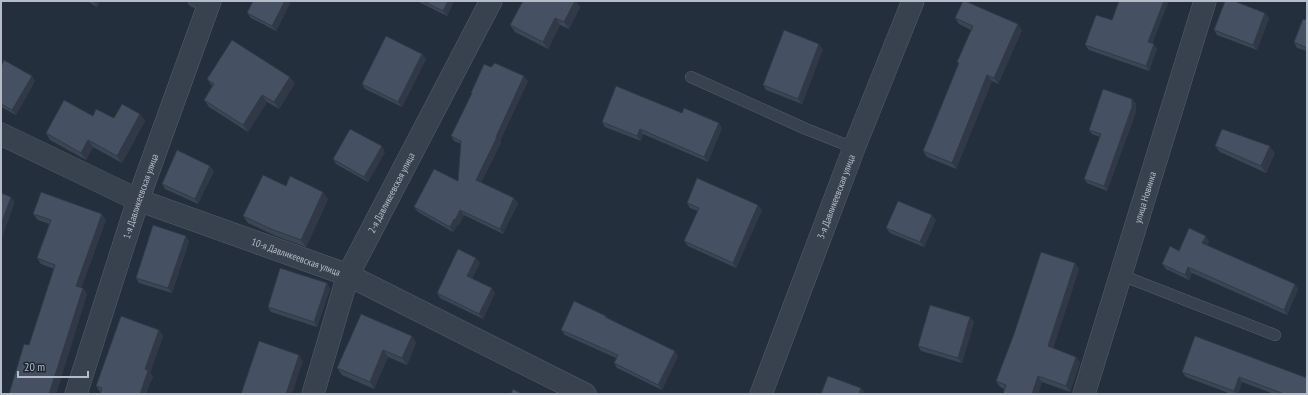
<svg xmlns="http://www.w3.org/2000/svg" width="1308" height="395" font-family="'PT Sans Narrow',sans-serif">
	<rect width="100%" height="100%" fill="#242f3e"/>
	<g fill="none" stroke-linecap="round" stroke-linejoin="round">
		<g stroke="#565f6c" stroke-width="12">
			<path id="service" d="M194,1L208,8
				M691,77L806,129L854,148
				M1121,275L1275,335"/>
		</g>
		<g stroke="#565f6c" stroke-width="23">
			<g id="minor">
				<path id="s1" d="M1,134L138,200L348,275L585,394"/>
				<path id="s2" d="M76,394L138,200L210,1"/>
				<path id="s3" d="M313,394L348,275L491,1"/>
				<path id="s4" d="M761,394L854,148L913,1"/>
				<path id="s5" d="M1084,394L1205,1"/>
			</g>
		</g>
		<use href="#service" stroke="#38414e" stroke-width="11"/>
		<use href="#minor" stroke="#38414e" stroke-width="22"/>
	</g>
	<path fill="#3b4654" d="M87,1H100L97,7Z
		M253,1H291L276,31L251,18L247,13Z
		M417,1H454L447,16Z
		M523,1H576L580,7L569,29L560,25L548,49L515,32L510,25Z
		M1265,13L1269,18L1257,50L1217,35L1214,30Z
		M955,18L1022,30L998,84L992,81L956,169L927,157L923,151L958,64L957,62L971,30L959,24Z
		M1307,20V51L1297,48L1294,42Z
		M1153,43L1157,49L1149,71L1089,50L1085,45Z
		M823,49L802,104L766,90L763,85Z
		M422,54L426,59L402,107L365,89L362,84Z
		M1,67L35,81L16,115L1,107Z
		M491,67L528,81L500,141L501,143L481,182L518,203L503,234L464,215L459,225L458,224L453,232L418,212L414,207L458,181L461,144L454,141L451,136L472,94L471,93Z
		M207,79L295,83L279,109L267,102L248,132L209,107L204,100L212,86Z
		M1132,99L1136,104V112L1107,191L1087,183L1084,179L1100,137L1092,134L1089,130Z
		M682,113L722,128L708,162L643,134L641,141L605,127L602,122Z
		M140,114L145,121L122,163L93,147L86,160L50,140L46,133L93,116L114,118Z
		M1215,146L1275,153L1266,173L1220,152Z
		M385,152L368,182L336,164L333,159Z
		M214,171L198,204L165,189L162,184Z
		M286,186L328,199L306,247L276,236L248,223L243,216Z
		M687,203L762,210L736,268L688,246L684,241L698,211L690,208Z
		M33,214L106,220L81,288H83L87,294L56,394H9L29,345L54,269L41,264L37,258L49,224L38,220Z
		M936,220L924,247L890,233L886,228Z
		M189,241L172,293L139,283L136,278Z
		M1209,241L1207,246L1295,284L1298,289L1287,315L1192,273L1189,280L1166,269L1162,264L1179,251Z
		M480,263L472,278L495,293L483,319L440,298L437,293Z
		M1079,269L1053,348L1080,362L1070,392L1042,382L1038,394H1003L1004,389L1000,387L996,381Z
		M327,283L330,289L317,327L271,312L268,307Z
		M606,316L608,318L678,356L662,390L617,368L614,363L616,358L565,335L561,330Z
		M974,322L962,363L921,351L918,346Z
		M159,330L163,336L150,373L153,377L100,392L96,386Z
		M412,336L416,343L407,365L388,357L374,389L342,375L337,368Z
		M1195,336L1307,394H1274L1242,382L1238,394H1231L1186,377L1182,372Z"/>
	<path fill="#303945" d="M94,1H100L97,7L94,2Z
		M285,1H291L276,31L272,26Z
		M448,1H454L447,16L443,11Z
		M575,1H576L580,7L569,29L564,22Z
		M1164,1H1169L1151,47L1148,42Z
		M1265,13L1269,18L1257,50L1253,45Z
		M555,18L560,25L548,49L543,42Z
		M1018,24L1022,30L998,84L994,78Z
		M819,44L823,49L802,104L798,99Z
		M1154,44L1157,49L1149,71L1146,66Z
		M422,54L426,59L402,107L398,102Z
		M987,75L992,81L956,169L952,163Z
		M32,76L35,81L16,115L12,110Z
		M524,76L528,81L500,141L501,143L479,185L476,180Z
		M290,77L295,83L279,109L274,102Z
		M262,95L267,102L248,132L243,125Z
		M1132,99L1136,104V112L1107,191L1104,186Z
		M140,114L145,121L122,163L117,156Z
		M719,123L722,128L708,162L704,157Z
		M640,129L643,134L641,141L637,136Z
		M88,140L93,147L86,160L81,153Z
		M382,146L385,152L368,182L364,177Z
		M1270,146L1275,153L1266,173L1261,166Z
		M210,166L214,171L198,204L195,199Z
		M323,192L328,199L306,247L301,240Z
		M11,197L15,202L1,240V225Z
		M514,198L518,203L503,234L500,229Z
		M758,205L762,210L736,268L733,263Z
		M460,210L464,215L459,225L458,224L453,232L450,227L454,219Z
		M102,214L106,220L80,292L76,286Z
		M932,215L936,220L924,247L920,242Z
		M186,236L189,241L172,293L168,288Z
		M1206,236L1209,241L1206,248L1202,243Z
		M476,258L480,263L470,281L467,276Z
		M1075,263L1079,269L1052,352L1048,346Z
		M1188,267L1192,273L1189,280L1185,275Z
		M327,283L330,289L317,327L314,322Z
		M1295,284L1298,289L1287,315L1284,310Z
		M83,288L87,294L56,394H49Z
		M492,288L495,293L483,319L479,314Z
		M970,317L974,322L962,363L958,358Z
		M159,330L163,336L150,373L153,377L146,394H140L145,369Z
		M412,336L416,343L407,365L402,358Z
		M383,350L388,357L374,389L370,382Z
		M675,351L678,356L662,390L658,385Z
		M299,355L303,361L292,394H286Z
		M1076,357L1080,362L1070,392L1066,386Z
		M1038,376L1042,382L1038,394H1032Z
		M1239,377L1242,382L1238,394H1236L1234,391Z
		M861,388L865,393L864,394H859Z"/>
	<path fill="#455162" stroke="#303945" d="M253,1H285L272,26L247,13Z
		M423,1H448L443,11Z
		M523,1H575L564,22L555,18L543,42L510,25Z
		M963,1H965L1018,24L994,78L987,75L952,163L923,151L959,63L957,62L973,26L955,18Z
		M1119,1H1164L1148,42L1154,44L1146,66L1085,45L1096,15L1112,20Z
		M1225,1H1234L1265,13L1253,45L1214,30Z
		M1303,19L1307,20V48L1294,42Z
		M784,30L819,44L798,99L763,85Z
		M386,36L422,54L398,102L362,84Z
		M232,40L290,77L274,102L262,95L243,125L204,100L214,84L207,79Z
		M4,60L32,76L12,110L1,104V67Z
		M495,63L524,76L496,137H497L476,180L514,198L500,229L460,210L455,220L454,219L450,227L414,207L434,169L458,181L461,141L451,136L472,93H471L484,64L491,67Z
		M616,86L682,113L684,108L719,123L704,157L640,129L637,136L602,122Z
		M1103,89L1132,99V107L1104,186L1084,179L1101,134L1089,130Z
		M64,100L93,116L96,109L114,118L122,104L140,114L117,156L88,140L81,153L46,133Z
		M350,129L382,146L364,177L333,159Z
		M1222,129L1270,146L1261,166L1215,146Z
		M177,150L210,166L195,199L162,184Z
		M263,175L286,186L290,176L323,192L301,240L271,229L243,216Z
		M697,178L758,205L733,263L684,241L699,208L687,203Z
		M41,192L102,214L76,286L83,288L49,394H9L24,344L29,345L55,265L37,258L51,220L33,214Z
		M1,193L11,197L1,225Z
		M898,201L932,215L920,242L886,228Z
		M153,225L186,236L168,288L136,278Z
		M1189,228L1206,236L1202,243L1295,284L1284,310L1188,267L1185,275L1162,264L1170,246L1179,251Z
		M458,249L476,258L467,276L492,288L479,314L437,293Z
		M1041,252L1075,263L1048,346L1076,357L1066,386L1038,376L1032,394H1003L1006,385L996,381L1014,334Z
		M280,268L327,283L314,322L268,307Z
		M574,301L606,316L605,317L675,351L658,385L614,363L618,355L561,330Z
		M930,305L970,317L958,358L918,346Z
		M361,314L412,336L402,358L383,350L370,382L337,368Z
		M121,316L159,330L145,369L148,371L140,394H100L102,388L96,386Z
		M1195,336L1307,378V394H1284L1239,377L1234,391L1182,372Z
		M259,341L299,355L286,394H241Z
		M828,376L861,388L859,394H821Z
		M513,389L522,394H511Z"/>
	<g text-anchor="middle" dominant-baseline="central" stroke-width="3" stroke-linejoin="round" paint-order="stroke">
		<g font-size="10" fill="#b4bcc9" stroke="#1d2633">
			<text stroke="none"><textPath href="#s3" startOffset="217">2-я Давликеевская улица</textPath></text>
			<text stroke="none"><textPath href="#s2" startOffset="208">1-я Давликеевская улица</textPath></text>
			<text stroke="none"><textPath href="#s4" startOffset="211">3-я Давликеевская улица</textPath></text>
			<text stroke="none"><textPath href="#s5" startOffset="206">улица Новинка</textPath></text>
			<text stroke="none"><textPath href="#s1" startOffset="320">10-я Давликеевская улица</textPath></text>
		</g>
	</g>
	<rect width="1308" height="395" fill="none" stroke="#b4bcc9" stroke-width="4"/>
	<path d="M18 371v6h70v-6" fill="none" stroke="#b4bcc9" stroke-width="2"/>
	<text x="24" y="371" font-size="12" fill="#b4bcc9" stroke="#1d2633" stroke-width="3" paint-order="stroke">20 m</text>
</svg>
